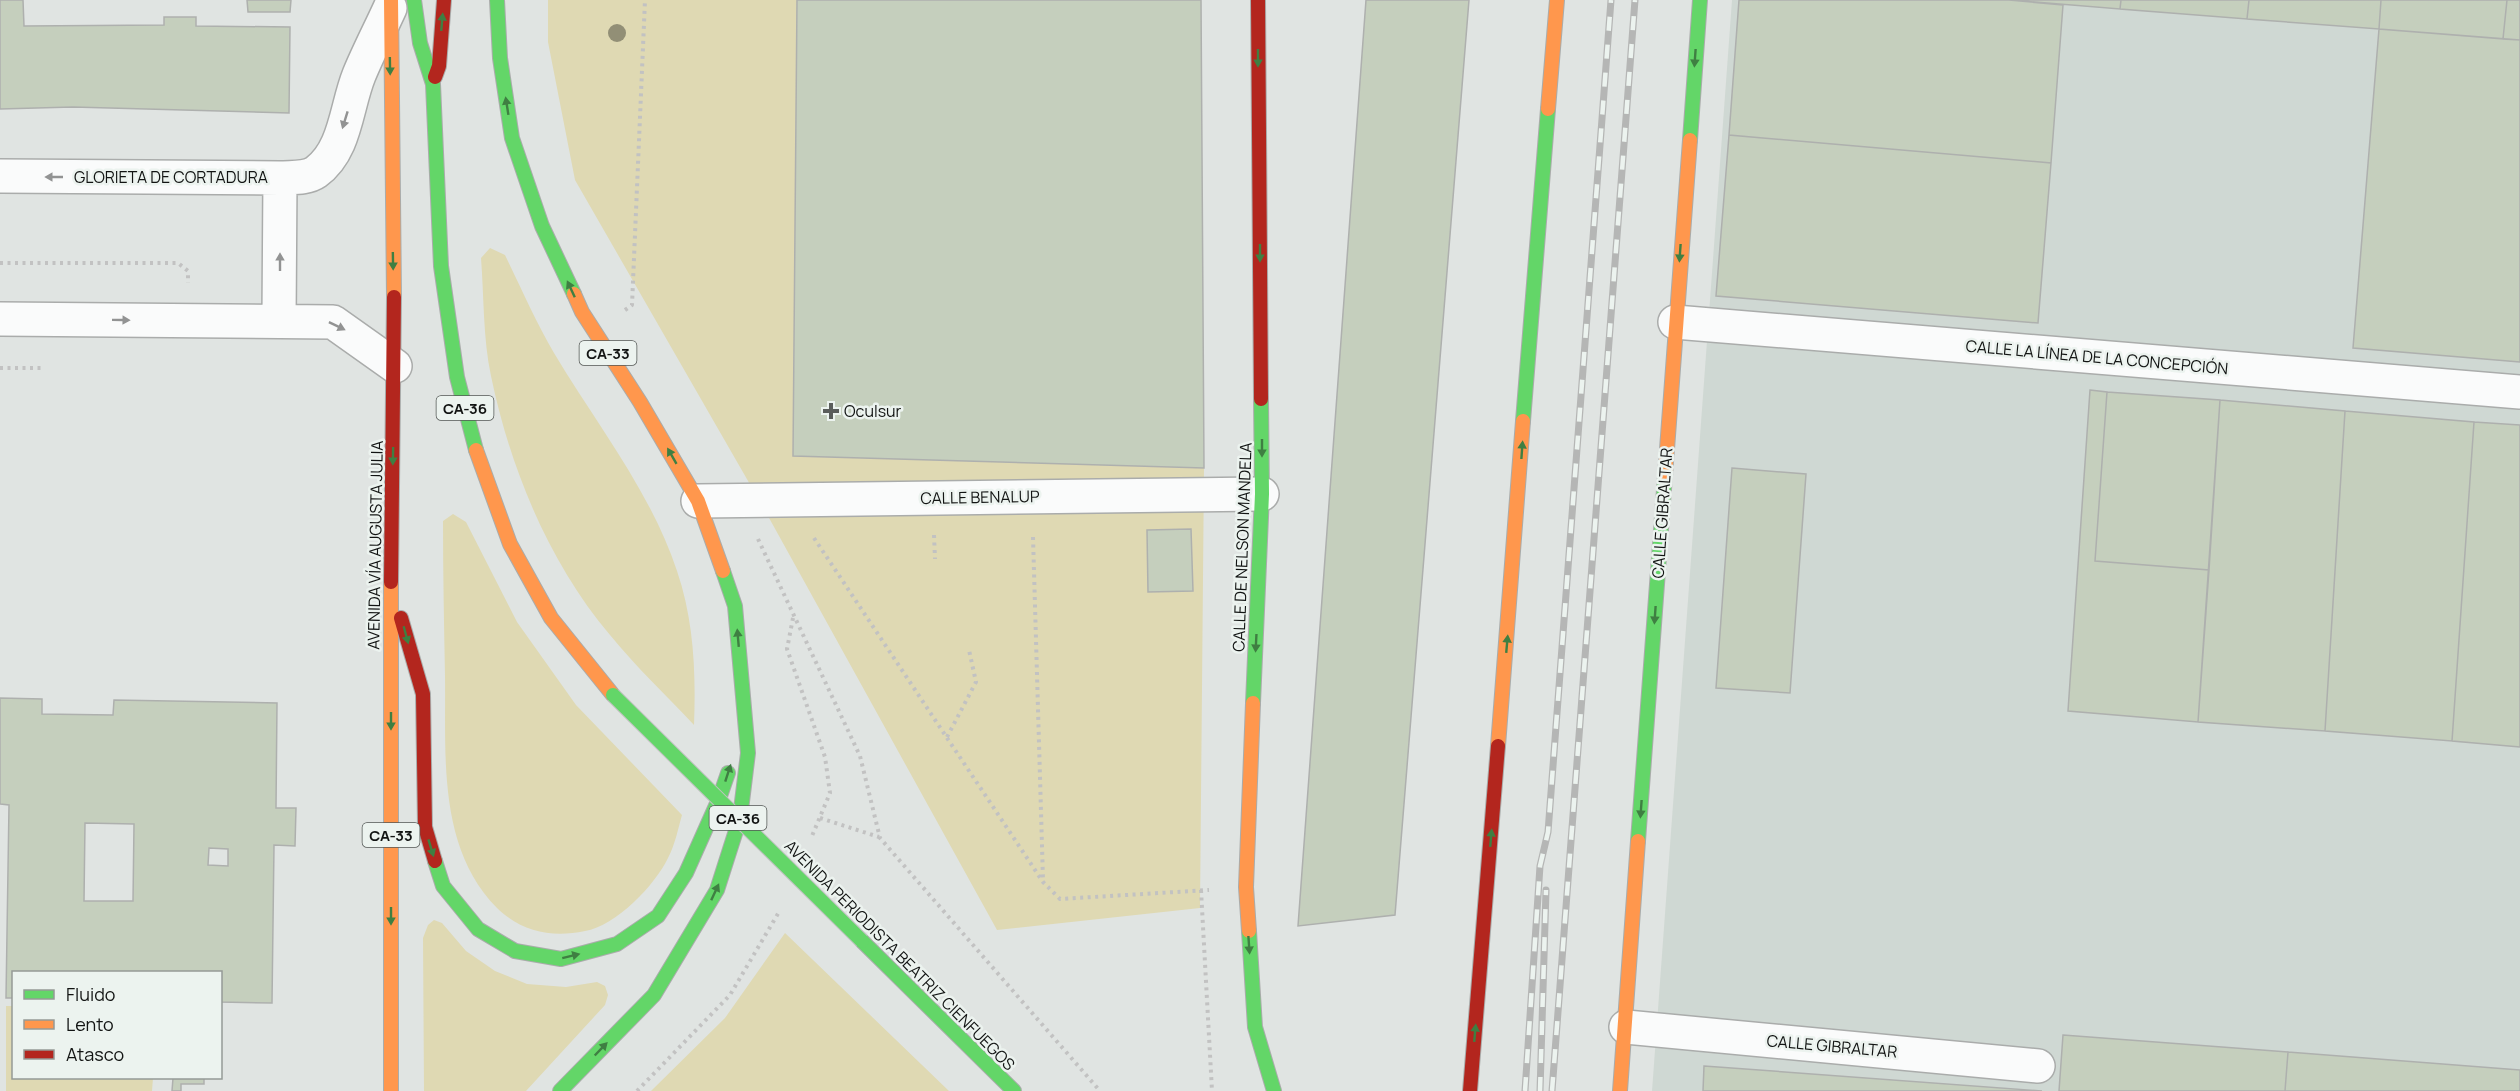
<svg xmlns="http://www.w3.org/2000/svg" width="2520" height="1091" font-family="Manrope,sans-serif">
	<rect width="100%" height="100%" fill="#e0e4e2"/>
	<path fill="#cfd8d3" d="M1732,0H2520V1091H1652Z"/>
	<path fill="#dfd9b3" d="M548,0H797L793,456L1204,468L1200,908L997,930L763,507L575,180L548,42Z
		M490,248L505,255C521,288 536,322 554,353C597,425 651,492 677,571C694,621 696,673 694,725C666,695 636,667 610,635C549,563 510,468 491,376C483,339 484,296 481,258Z
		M453,514L466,522L517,622L576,705L682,815C678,829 675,845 668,858C655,885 616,926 585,931C552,938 522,932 497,908C437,847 446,755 445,676C444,624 443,573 443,521Z
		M434,920L442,923L466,951L495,971L527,984L566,987L597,982L605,986L608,995L605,1005L526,1091H424L423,938L428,925Z
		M785,933L949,1091H651L725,1018Z
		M6,1006H13L14,1078H153L152,1091H6Z"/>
	<path fill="#c5cfbd" stroke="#aeb0ae" stroke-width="1.5" fill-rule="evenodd" d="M0,0H23L24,26L164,25V17H196V26L290,27L289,113L73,107L0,109Z
		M247,0H291L290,12H248Z
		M797,0H1201L1204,468L793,456Z
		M1366,0H1469L1395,915L1298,926Z
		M1739,0H2009L2063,5L2051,163L1729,135Z
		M2009,0H2121L2120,9Z
		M2121,0H2249L2247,19L2120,9Z
		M2249,0H2381L2379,29L2247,19Z
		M2381,0H2507L2503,39L2379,29Z
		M2507,0H2520V40L2503,39Z
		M2379,29L2520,40V362L2353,348Z
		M1729,135L2051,163L2038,323L1716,296Z
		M2090,390L2107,392L2095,561L2209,570L2198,722L2068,711Z
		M2107,392L2220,400L2209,570L2095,561Z
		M2220,400L2345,411L2325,731L2198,722Z
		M2345,411L2474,422L2452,741L2325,731Z
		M2474,422L2520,425V747L2452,741Z
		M1732,468L1806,474L1790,693L1716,688Z
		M1191,529L1193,591L1148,592L1147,530Z
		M0,698L42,699V714L113,715L114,700L277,703L276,808H296L295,846L274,845L272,1003L220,1002V972H14V998H6L9,805L0,804ZM85,823L134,824L133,901H84ZM209,848L228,849V866L208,865Z
		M2063,1035L2288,1052L2285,1091H2059Z
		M2288,1052L2520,1070V1091H2285Z
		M1704,1066L2042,1091H1703Z
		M173,1078H204V1084H181V1091H172Z"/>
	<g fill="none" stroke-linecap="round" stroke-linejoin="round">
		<g stroke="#aaacab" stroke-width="36">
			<path id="street" d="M0,176L280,178C292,177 306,179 316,172C346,150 346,107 359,75C368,53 380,30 390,8
				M0,319L333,322L395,366
				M279,320L280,178
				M1675,322L2520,392
				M698,501L1262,494
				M1626,1027L2038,1066"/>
		</g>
		<g stroke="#aaacab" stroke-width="16">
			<path id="fast" d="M414,0L420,43L433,84L441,266L457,377L476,450
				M497,0L500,58L512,138L542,226L574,294
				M1690,140L1700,0
				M1523,421L1548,109
				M1253,703L1262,494L1261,399
				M1638,841L1665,476
				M435,861L443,886L478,929L515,951L561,959L617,944L658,916L686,873L719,799L728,773
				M1249,931L1255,1027L1274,1091
				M862,941L1014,1091
				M560,1091L654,995L717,890L740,818L748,753L735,606L723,571"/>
		</g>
		<g stroke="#aaacab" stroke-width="16">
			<path id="slow" d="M391,0L394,297
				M1548,109L1557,0
				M574,294L582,312L640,402L698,501L723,571
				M476,450L510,544L551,618L613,695
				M1665,476L1690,140
				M1498,746L1523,421
				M1249,931L1246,887L1253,703
				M391,1091V582
				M1620,1091L1638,841"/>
		</g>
		<g stroke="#aaacab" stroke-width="16">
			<path id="jam" d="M1258,0L1261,399
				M435,77L439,66L444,0
				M391,582L394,297
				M401,618L423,694L425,827L435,861
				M1470,1091L1498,746"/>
		</g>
		<path stroke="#c2c2c2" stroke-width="4" stroke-dasharray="3 4.5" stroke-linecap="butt" d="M0,263H178L188,271V283
			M625,310L632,305L645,0
			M0,368H41
			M934,535L935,559
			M1033,537L1043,880
			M814,538L1043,882L1060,899L1209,890
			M758,539L860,756L880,838L1100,1091
			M793,618L787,649L825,757L830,793L812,836
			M947,737L976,682L969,650
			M820,818L879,837
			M1201,890L1212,1091
			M637,1091L730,995L779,912"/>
		<use href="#street" stroke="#fafbfb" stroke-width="33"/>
		<use href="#fast" stroke="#63d668" stroke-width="14"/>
		<use href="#slow" stroke="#ff974d" stroke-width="14"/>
		<use href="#jam" stroke="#b3261e" stroke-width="14"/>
		<g stroke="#b5b6b5" stroke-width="7">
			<path id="rail" d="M1525,1091L1540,866L1548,832L1611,0
				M1540,1091L1546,890
				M1552,1091L1635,0"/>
		</g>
		<use href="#rail" stroke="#ecf3ef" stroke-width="4.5" stroke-dasharray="14" stroke-linecap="butt"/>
		<g stroke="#c0c2c1" stroke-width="16" stroke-linecap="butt">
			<path id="fast-bridge" d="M613,695L862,941"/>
		</g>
		<use href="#fast-bridge" stroke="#63d668" stroke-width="14"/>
	</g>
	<circle fill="#928f76" cx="617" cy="33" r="9"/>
	<defs><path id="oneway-solid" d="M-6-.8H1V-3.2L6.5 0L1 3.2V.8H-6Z" transform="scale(1.5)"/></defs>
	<g fill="#3f7f42">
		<use href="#oneway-solid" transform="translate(442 22) rotate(-85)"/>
		<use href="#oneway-solid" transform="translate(1258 58) rotate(90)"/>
		<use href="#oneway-solid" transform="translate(1695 58) rotate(94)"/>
		<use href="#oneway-solid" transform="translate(390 66) rotate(89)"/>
		<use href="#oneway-solid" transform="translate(507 106) rotate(-99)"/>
		<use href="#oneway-solid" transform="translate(1260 253) rotate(90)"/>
		<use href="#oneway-solid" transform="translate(1680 253) rotate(94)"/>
		<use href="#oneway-solid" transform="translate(393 261) rotate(89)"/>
		<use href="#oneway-solid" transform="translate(571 289) rotate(-115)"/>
		<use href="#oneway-solid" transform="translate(1262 448) rotate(90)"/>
		<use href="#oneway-solid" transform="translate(1522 450) rotate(-86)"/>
		<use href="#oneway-solid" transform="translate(393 456) rotate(91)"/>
		<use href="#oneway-solid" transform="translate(672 456) rotate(-120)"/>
		<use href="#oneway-solid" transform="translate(1655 615) rotate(94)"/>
		<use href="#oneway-solid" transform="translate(406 635) rotate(75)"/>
		<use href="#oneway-solid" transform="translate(738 638) rotate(-95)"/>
		<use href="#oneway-solid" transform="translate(1256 643) rotate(93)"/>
		<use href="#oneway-solid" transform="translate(1507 644) rotate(-85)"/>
		<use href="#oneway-solid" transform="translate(391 721) rotate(90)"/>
		<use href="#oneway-solid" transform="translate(728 773) rotate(-72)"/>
		<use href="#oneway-solid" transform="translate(1641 809) rotate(94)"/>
		<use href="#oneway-solid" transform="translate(1491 838) rotate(-85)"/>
		<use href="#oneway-solid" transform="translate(431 848) rotate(73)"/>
		<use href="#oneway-solid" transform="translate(715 892) rotate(-65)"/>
		<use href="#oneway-solid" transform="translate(391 916) rotate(90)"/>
		<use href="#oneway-solid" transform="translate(1249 945) rotate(86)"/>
		<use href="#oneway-solid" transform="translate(571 956) rotate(-14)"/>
		<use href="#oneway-solid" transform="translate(1475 1033) rotate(-85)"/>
		<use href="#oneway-solid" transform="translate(601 1049) rotate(-46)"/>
	</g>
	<g fill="#929393">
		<use href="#oneway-solid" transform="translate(345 120) rotate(107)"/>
		<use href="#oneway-solid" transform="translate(54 177) rotate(-180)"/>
		<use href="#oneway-solid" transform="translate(280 262) rotate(-90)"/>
		<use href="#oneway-solid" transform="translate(121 320) rotate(1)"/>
		<use href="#oneway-solid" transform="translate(337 326) rotate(26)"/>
	</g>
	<path fill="#5a5d5b" stroke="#ecf3ef" stroke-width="2" d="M828 402h6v6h6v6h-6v6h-6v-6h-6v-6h6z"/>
	<g text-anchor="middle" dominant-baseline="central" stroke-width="5" stroke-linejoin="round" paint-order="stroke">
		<g fill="#ecf3ef" stroke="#535755" stroke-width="1.5">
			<rect x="579.5" y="341" width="57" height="24" rx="4.5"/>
			<rect x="436.5" y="396" width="57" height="24" rx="4.5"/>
			<rect x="709.5" y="806" width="57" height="24" rx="4.5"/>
			<rect x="362.5" y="823" width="57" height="24" rx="4.5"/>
		</g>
		<g font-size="15" font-weight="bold" fill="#121413">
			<text x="608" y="353">CA-33</text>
			<text x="465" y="408">CA-36</text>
			<text x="738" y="818">CA-36</text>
			<text x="391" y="835">CA-33</text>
		</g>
		<g font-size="16" fill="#121413" stroke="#ecf3ef">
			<text x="171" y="177">GLORIETA DE CORTADURA</text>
			<text transform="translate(2097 357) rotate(5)">CALLE LA LÍNEA DE LA CONCEPCIÓN</text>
			<text transform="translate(980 497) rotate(-1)">CALLE BENALUP</text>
			<text transform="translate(1662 513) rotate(-86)">CALLE GIBRALTAR</text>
			<text transform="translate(375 545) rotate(-89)">AVENIDA VÍA AUGUSTA JULIA</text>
			<text transform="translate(1242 547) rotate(-88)">CALLE DE NELSON MANDELA</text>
			<text transform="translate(900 955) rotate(45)">AVENIDA PERIODISTA BEATRIZ CIENFUEGOS</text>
			<text transform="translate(1832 1046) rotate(5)">CALLE GIBRALTAR</text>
		</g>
		<g font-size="16" fill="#121413" stroke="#ecf3ef" text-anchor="start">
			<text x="844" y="411">Oculsur</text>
		</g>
	</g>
	<rect x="12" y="971" width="210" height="108" fill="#ecf3ef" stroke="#959a97" stroke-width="1.5"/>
	<rect x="24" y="990" width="30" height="9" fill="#63d668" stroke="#959a97" stroke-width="1.5"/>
	<text x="66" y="1001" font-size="18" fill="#121413">Fluido</text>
	<rect x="24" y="1020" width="30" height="9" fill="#ff974d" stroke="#959a97" stroke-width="1.5"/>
	<text x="66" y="1031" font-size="18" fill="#121413">Lento</text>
	<rect x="24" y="1050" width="30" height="9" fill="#b3261e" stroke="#959a97" stroke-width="1.5"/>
	<text x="66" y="1061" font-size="18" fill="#121413">Atasco</text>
</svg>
